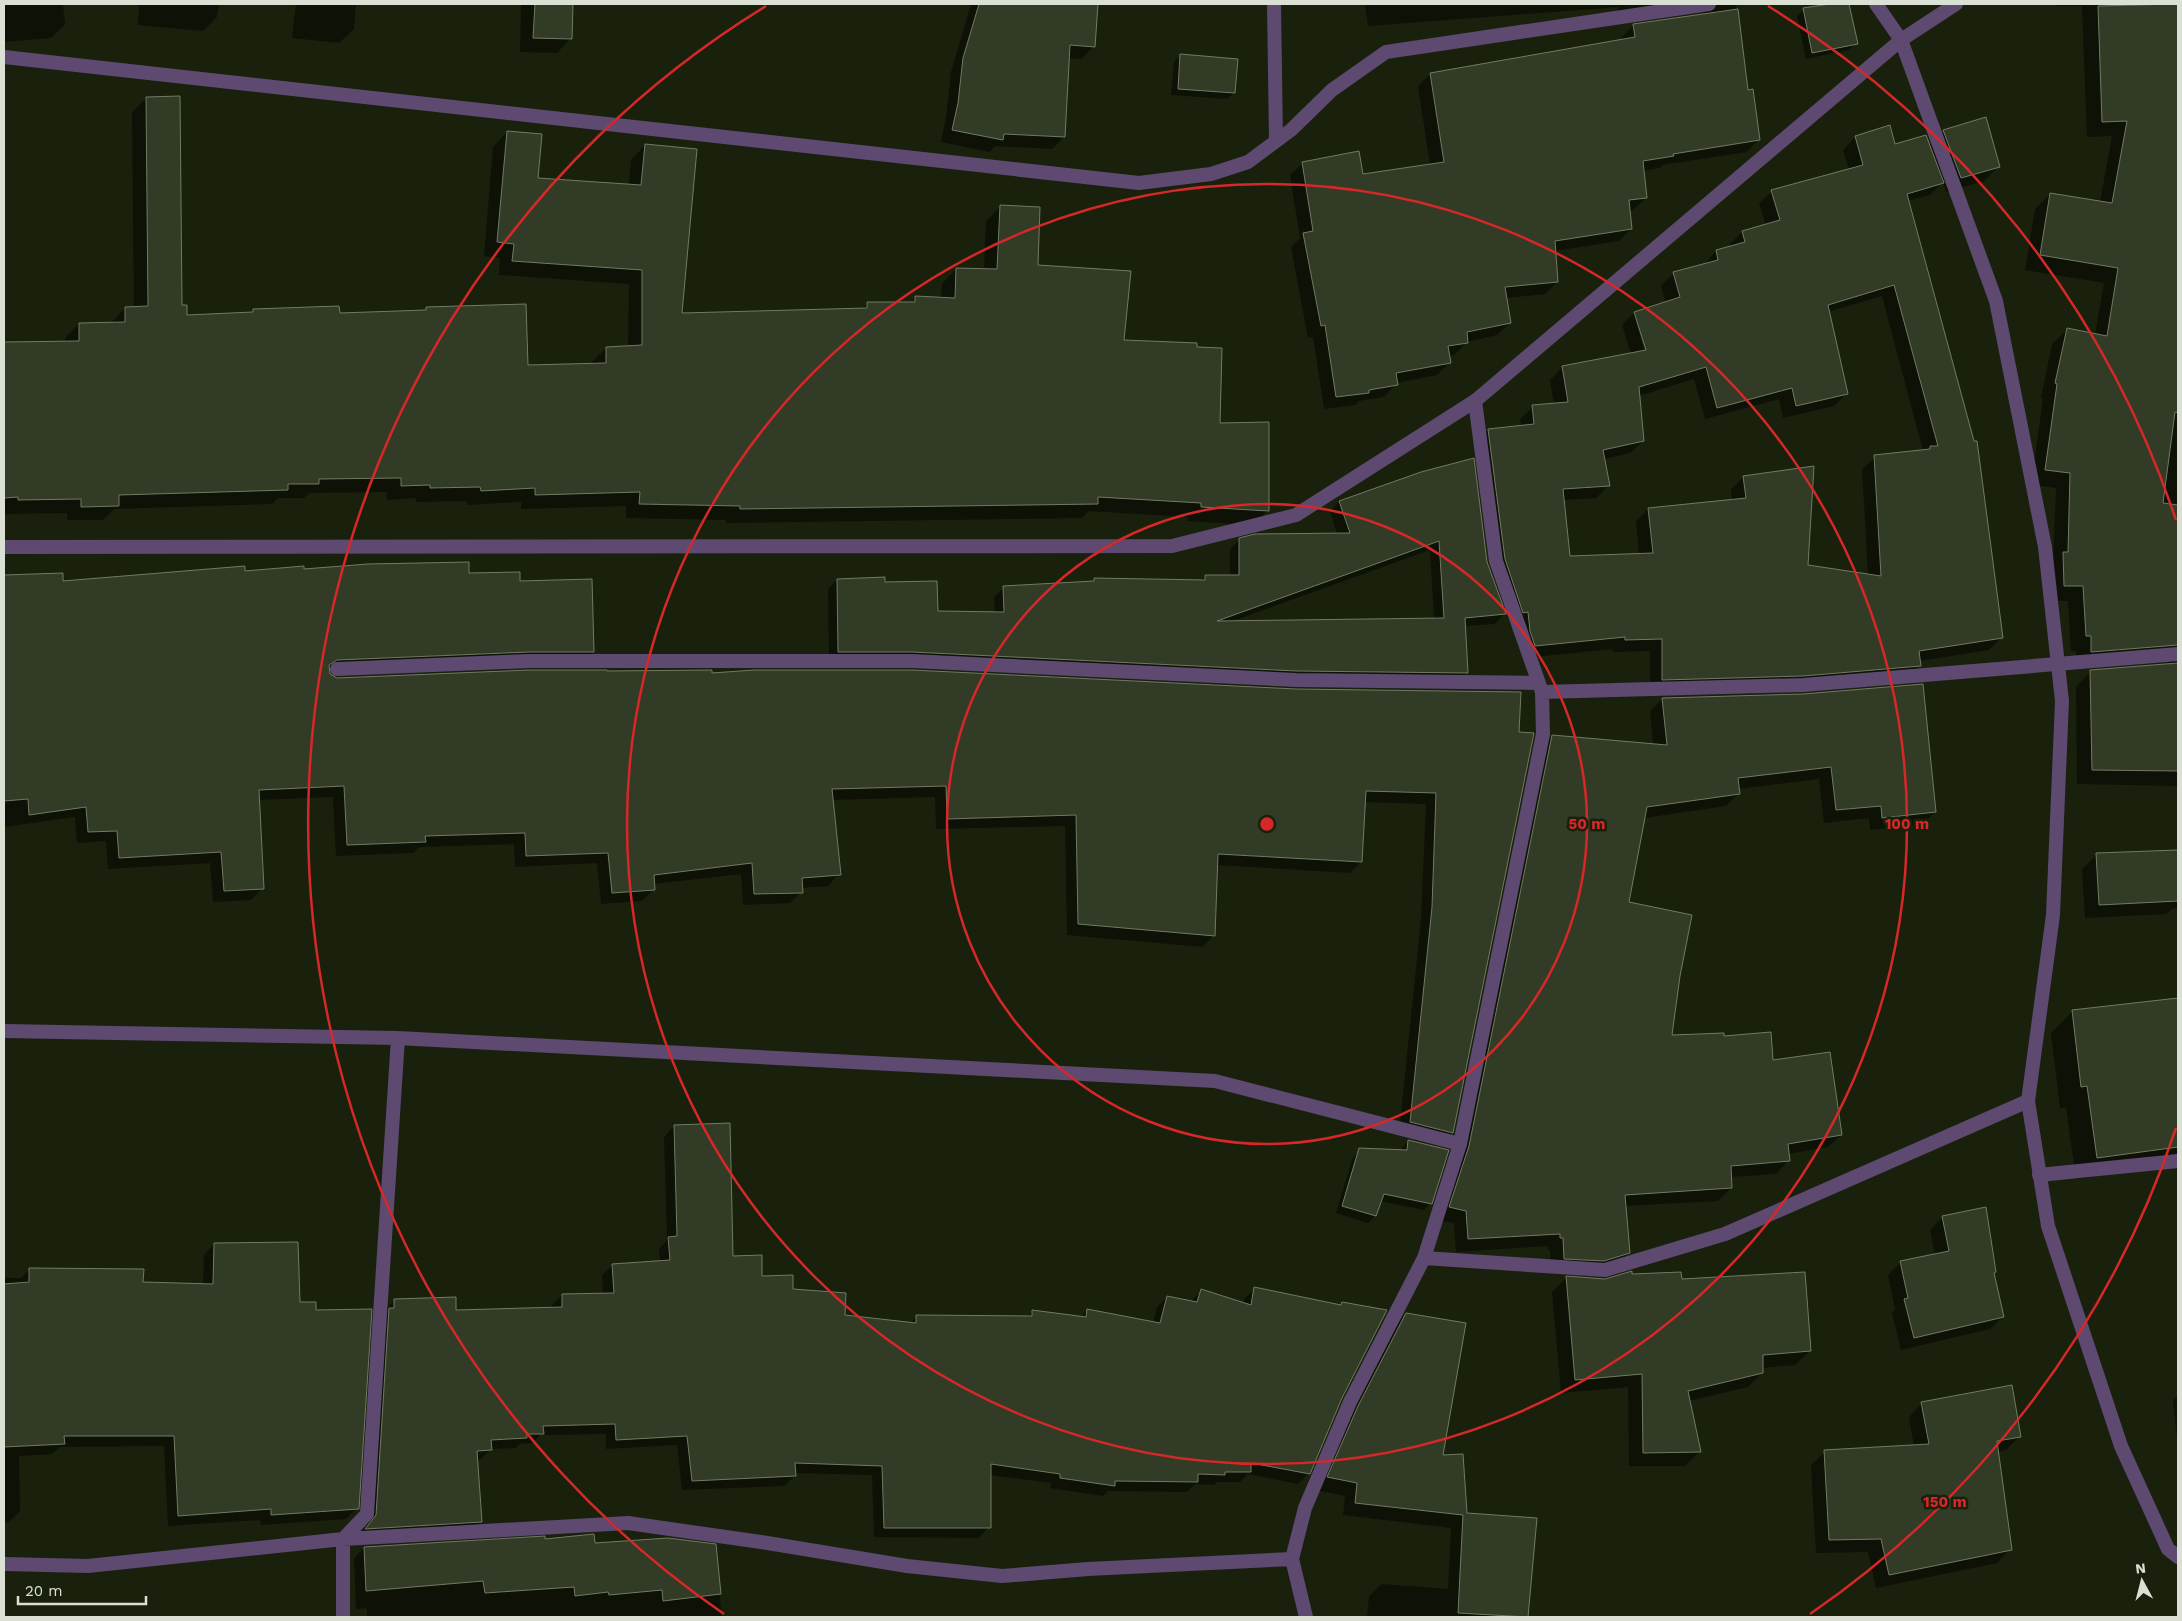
<svg xmlns="http://www.w3.org/2000/svg" width="2182" height="1621" font-family="'Work Sans',sans-serif">
	<rect width="100%" height="100%" fill="#19210d"/>
	<path fill="#0007" fill-rule="evenodd" d="M4,4H63L65,24L51,38L4,42Z
		M139,4H219L217,17L203,31L138,25Z
		M296,4H356L354,29L339,43L292,38Z
		M521,4H572L571,38L557,53L520,52Z
		M971,4H1097L1094,46L1082,59L1068,58L1064,137L1052,149L995,146L990,152L941,142L946,117L951,72Z
		M1365,4H1736L1747,91L1759,139L1747,152L1662,165L1660,168L1643,171L1646,198L1633,210L1629,211L1631,229L1619,241L1554,251L1557,282L1545,294L1506,298L1510,323L1497,335L1467,342L1454,355L1448,356L1450,362L1437,375L1397,383L1384,397L1359,401L1356,405L1324,409L1313,337L1308,338L1291,247L1300,238L1290,175L1303,163L1362,176L1430,165L1418,86L1430,74L1622,41L1621,38L1634,25L1705,15L1703,11L1619,19L1618,7L1368,26Z
		M1835,4H1848L1856,43L1849,50L1806,59L1797,16L1804,10Z
		M2057,4H2178V786L2077,784L2076,687L2091,671L2172,665L2162,660L2076,667V651H2071L2068,601H2049L2053,564L2056,488L2031,485L2043,399L2041,398L2052,344L2068,329L2095,335L2104,283L2025,270L2035,209L2050,194L2100,202L2112,136L2087,137L2082,6H2057Z
		M1181,55L1234,93L1227,99L1171,95L1174,62Z
		M146,98L180,307L186,316L251,313L254,310L338,315L423,311L427,308L526,366L592,365V362L606,348L628,347L629,284L499,275L500,258L484,256L493,147L507,132L537,180L629,186L631,160L645,145L680,314L861,310L868,303H910L916,298L941,299L942,284L956,269L984,270L986,221L1000,207L1036,266L1218,424L1268,510L1254,525L1187,521L1188,517L1089,511L1082,518L726,523V520L626,518V506L521,509V502L467,505L466,501L416,502V498L387,500V492L309,493L304,498H278L272,504L114,509L103,520H67V513L4,514V344L65,342V338L79,324L111,323L125,308H134L132,113Z
		M1944,131L1999,166L1984,181L1946,192L1943,182L1930,195L1908,201L2002,637L1989,650L1919,661L1920,666L1907,679L1650,692V651L1613,652L1612,649L1523,658L1518,644L1516,624L1511,625L1492,572L1476,443L1488,431L1521,427L1520,419L1533,407L1554,405L1550,380L1563,367L1631,354L1622,325L1634,313L1666,303L1661,286L1674,273L1704,265L1716,251L1731,247L1730,244L1742,232L1766,225L1759,204L1772,191L1849,170L1843,150L1855,137L1894,145L1929,146ZM1882,296L1923,451L1875,457L1862,469L1868,575L1807,566L1743,477L1731,490L1732,501L1648,509L1636,521L1639,555L1569,557L1563,500L1596,498L1609,485L1604,459L1630,453L1643,441L1639,396L1694,379L1705,419L1779,399L1783,418L1834,406L1847,393L1828,312ZM1635,319H1637L1649,355L1646,356Z
		M1422,473L1486,563L1504,614L1495,624L1464,626L1467,673L1457,683L829,661L828,589L837,580L884,583L937,612L995,613L994,597L1004,587L1092,583L1095,580L1200,581L1205,576H1230V549L1240,539L1337,534L1330,511L1339,502ZM1430,550L1434,620L1230,622Z
		M303,571L468,575L519,582L593,652L582,663H517L328,671L329,675L337,679L711,675L1296,690L1520,693L1452,1133L1441,1144L1399,1133L1421,919L1426,804L1364,802L1361,862L1350,873L1216,865L1214,935L1203,947L1067,935L1065,826L936,829L935,797L832,800L839,874L828,886L801,888V892L790,903L743,905L741,874L653,884L654,889L642,901L601,904L597,863L515,867L514,844L419,847L413,853L336,856L333,797L258,800L262,889L251,900L213,902L210,863L108,869L106,841L77,843L75,817L4,827V574L62,583L244,572Z
		M1803,695L1935,812L1922,825L1870,830L1869,818L1824,823L1819,779L1738,789L1739,793L1726,806L1644,818L1627,903L1678,975L1670,1036L1723,1037L1772,1062L1841,1135L1828,1147L1788,1154V1161L1776,1174L1730,1177L1731,1188L1718,1201L1624,1206L1629,1253L1616,1266L1552,1271L1550,1250H1548L1547,1246L1456,1252L1454,1223L1437,1220L1539,749L1552,736L1653,745L1650,711L1662,699Z
		M2178,851V908L2172,909L2166,914L2085,918L2082,869L2097,854Z
		M2178,999V1165L2076,1179L2066,1107L2060,1108L2051,1033L2072,1012Z
		M674,1126L731,1258L761,1277L792,1290L843,1316L910,1324L917,1316L1027,1317L1033,1311L1080,1318L1087,1310L1153,1323L1157,1307L1167,1297L1191,1301L1201,1291L1243,1304L1244,1299L1255,1289L1340,1306L1342,1304L1341,1397L1309,1473L1298,1484L1248,1474L1240,1482H1217L1214,1485L1195,1484L1187,1492L1108,1491L1103,1496L1050,1488L1051,1483L989,1475V1527L979,1538L874,1537L872,1475L795,1473V1476L784,1486L682,1490L677,1445L606,1449V1434L540,1435L532,1443L519,1444L516,1448L491,1449L480,1460H477L481,1522L470,1532L356,1539L366,1526L379,1320L385,1310L395,1300L454,1311L552,1309V1305L562,1295L603,1294L602,1275L613,1265L660,1262L659,1249L667,1240L664,1137Z
		M1408,1141L1431,1203L1424,1210L1380,1201L1375,1216L1368,1223L1336,1213L1353,1157L1360,1150L1401,1151L1402,1148Z
		M1943,1217L1993,1274L2003,1317L1990,1329L1901,1350L1892,1313L1895,1309L1888,1275L1901,1262L1935,1255L1930,1230Z
		M214,1244L299,1304L315,1311L357,1508L346,1519L261,1525L260,1520L168,1526L164,1446L60,1447L52,1454L19,1456L20,1511L9,1522H4V1278H21L30,1269L142,1284L203,1285L204,1255Z
		M1631,1275L1680,1280L1810,1351L1795,1365L1762,1368V1373L1748,1387L1689,1401L1699,1452L1685,1466H1629L1628,1387L1561,1393L1552,1292L1567,1277L1605,1280Z
		M1406,1314L1442,1456L1466,1514L1535,1519L1527,1617H1367L1369,1596L1382,1584L1448,1589L1451,1528L1343,1515L1345,1496L1316,1490L1393,1327Z
		M2178,1395V1449L2173,1400Z
		M1922,1403L2020,1436L2006,1450L1997,1452L2010,1549L1997,1563L1876,1588L1868,1552L1816,1553L1811,1465L1825,1452L1914,1446L1909,1417Z
		M544,1540L594,1544L714,1545L722,1617H367V1608L356,1609L354,1558L364,1548Z"/>
	<path fill="#323b25" stroke="#717b63" fill-rule="evenodd" d="M535,4H573L572,39L533,38Z
		M979,4H1098L1095,47L1070,45L1065,137L1004,134L1003,140L952,130L958,103L963,58Z
		M1849,4L1858,44L1812,53L1803,8L1830,4Z
		M2178,4V413L2175,412L2163,503L2178,505V645L2091,652V636H2086L2083,586H2064L2063,552H2068L2070,473L2045,470L2057,384L2055,383L2067,328L2107,336L2118,268L2040,255L2050,193L2112,203L2127,121L2102,122L2098,6Z
		M1738,9L1748,90L1753,89L1760,140L1673,154L1674,156L1643,161L1647,198L1629,200L1632,229L1555,241L1558,282L1505,287L1511,323L1467,332L1468,343L1448,346L1451,363L1396,373L1398,385L1369,390V393L1336,397L1325,325L1321,326L1303,233L1313,231L1302,162L1359,151L1363,174L1444,162L1430,73L1635,37L1633,24Z
		M1180,54L1238,59L1235,93L1178,89Z
		M180,96L182,305H187V315L253,312V309L339,306L340,313L426,310V307L526,304L528,365L606,363V347L642,345V270L512,261L514,244L497,242L507,131L542,134L538,178L641,185L645,144L697,149L682,313L867,308V302H915V296L955,298L956,268L997,269L1000,205L1040,207L1038,265L1131,271L1124,340L1197,343V347L1222,348L1220,423L1269,422V511L1201,507V503L1098,497V504L740,509V506L639,504L640,492L535,495V488L481,491L480,487L430,488V485L401,486V478L319,479V484H288V490L119,495V506L81,507V499L18,500V497L4,498V342L79,341V323L125,322V307L148,306L146,97Z
		M1986,117L2000,167L1961,178L1943,130Z
		M1890,125L1895,144L1926,135L1944,183L1907,194L1974,441H1977L2003,638L1919,651L1921,666L1803,676L1662,680V639L1625,640V637L1535,646L1530,631L1528,612L1523,613L1505,559L1488,429L1534,424L1532,405L1568,402L1562,366L1646,350L1634,312L1680,297L1673,272L1718,260L1716,250L1745,242L1742,231L1780,220L1771,190L1863,165L1855,136ZM1894,285L1938,446H1930V449L1874,455L1881,576L1808,565L1814,466L1743,476L1746,498L1648,508L1653,553L1570,556L1563,489L1610,486L1603,450L1644,441L1639,387L1706,367L1717,408L1792,388L1796,406L1848,394L1828,305Z
		M1474,458L1487,562L1506,614L1465,618L1468,673L1296,671L912,652H838L837,579L885,577V582L937,581L938,611L1004,612L1003,586L1094,581V578L1205,580V575H1239V538L1255,534L1350,533L1339,501L1421,472ZM1439,541L1444,618L1217,621L1331,580Z
		M469,562V573L520,572V581L592,579L594,652H529L337,660L329,665L330,674L337,678L529,670H607V671L712,670V673L754,670H912L1296,689L1521,692L1519,732L1534,733L1453,1133L1410,1122L1432,907L1436,793L1366,791L1362,862L1218,854L1215,936L1078,924L1076,815L947,819L946,786L832,789L841,875L802,878L803,893L754,894L752,863L654,875L655,890L612,893L608,853L526,856L525,833L425,836L426,842L347,845L344,786L259,790L264,889L224,891L221,852L119,858L117,831L88,832L86,807L29,815L28,799L4,801V575L63,573V581L245,566V571L304,566V569L368,564Z
		M2178,663V771L2092,770L2090,670Z
		M1923,684L1936,812L1882,818L1881,806L1836,810L1831,767L1738,778L1740,794L1647,807L1629,902L1692,915L1680,976L1672,1035L1724,1033V1036L1771,1032L1773,1060L1830,1052L1842,1135L1788,1144L1790,1161L1731,1166L1732,1188L1625,1195L1630,1253L1604,1261L1564,1259L1563,1238H1560V1234L1468,1239L1466,1211L1449,1207L1469,1146L1552,735L1667,745L1662,698L1803,694Z
		M2178,850V901L2099,905L2096,853Z
		M2178,998V1147L2097,1158L2087,1086L2081,1087L2072,1010Z
		M730,1123L733,1256L762,1255V1276L793,1275V1289L846,1293L845,1315L916,1323V1315L1032,1316V1310L1086,1317L1087,1309L1160,1323L1167,1296L1197,1302L1201,1289L1251,1305L1254,1287L1341,1305L1342,1302L1387,1310L1342,1398L1310,1474L1251,1463V1472H1225V1475L1198,1474V1482L1115,1481V1486L1060,1478V1474L991,1464V1528H884L882,1466L795,1463L796,1476L692,1481L687,1436L616,1440L615,1424L543,1426L544,1434H527V1438L491,1440L492,1450L477,1451L482,1522L365,1529L376,1515L389,1308H394V1299L456,1297V1310L562,1307V1294L614,1293L612,1264L670,1260L668,1237L677,1236L674,1125Z
		M1408,1140L1449,1150L1432,1204L1384,1194L1376,1216L1342,1206L1359,1148L1407,1150Z
		M1986,1207L1996,1272L1994,1273L2004,1317L1914,1338L1904,1299L1908,1298L1900,1261L1949,1251L1942,1216Z
		M298,1242L300,1302H316V1310L372,1309L359,1509L271,1515V1509L178,1516L174,1436H64L65,1444L4,1447V1284L29,1282V1268L144,1269L143,1282L213,1284L214,1243Z
		M1632,1271V1274L1681,1272L1682,1279L1805,1272L1811,1351L1763,1355V1373L1688,1391L1701,1452L1643,1453L1642,1374L1575,1380L1566,1276L1605,1279Z
		M1406,1313L1466,1323L1443,1455L1463,1454L1467,1513L1537,1518L1528,1617L1458,1613L1463,1515L1355,1503L1357,1483L1327,1477L1358,1406Z
		M2012,1385L2021,1437L1997,1441L2012,1550L1889,1575L1881,1539L1829,1540L1824,1450L1929,1444L1921,1402Z
		M594,1534L595,1543L668,1538L716,1544L721,1594L663,1601L662,1590L609,1595L608,1592L575,1596L574,1587L485,1593L483,1581L366,1591L364,1547L545,1536V1539Z"/>
	<g fill="none" stroke-linecap="round" stroke-linejoin="round">
		<path stroke="#5e4971" stroke-width="14" d="M1274,4L1276,141
			M1876,4L1901,40
			M4,57L1139,183L1211,174L1248,162L1291,130L1332,90L1386,52L1709,4
			M337,669L529,661H912L1296,680L1539,683
			M1542,692L1803,685L2178,654
			M4,1031L398,1038L1215,1081L1460,1144
			M2039,1175L2178,1161
			M1424,1258L1605,1270L1725,1234L2028,1101
			M4,1564L88,1566L343,1539L628,1523L761,1542L907,1566L1002,1576L1088,1569L1292,1559
			M343,1617V1539L367,1514L398,1038
			M1306,1617L1292,1559L1305,1508L1350,1402L1424,1258L1460,1144L1543,734L1542,692L1496,561L1475,401"/>
		<path stroke="#5e4971" stroke-width="14" d="M1901,40L1996,301L2045,547L2062,701L2053,915L2028,1101L2048,1226L2121,1446L2168,1549L2178,1557
			M4,547L1172,546L1296,515L1475,401L1901,40L1956,4"/>
	</g>
	<g fill="none" stroke="#d62828" stroke-width="2.5">
		<circle cx="1267" cy="824" r="320"/>
		<circle cx="1267" cy="824" r="640"/>
		<path d="M2176 1128A959 959 0 0 1 1810 1614M724 1614A959 959 0 0 1 766 6M1768 6A959 959 0 0 1 2176 520"/>
	</g>
	<circle cx="1267" cy="824" r="8" fill="#d62828" stroke="#19210d" stroke-width="2.5"/>
	<g font-size="15" text-anchor="middle" font-weight="bold" fill="#d62828" stroke="#19210d" stroke-width="5" stroke-linejoin="round" paint-order="stroke">
		<text x="1587" y="829">50 m</text>
		<text x="1907" y="829">100 m</text>
		<text x="1945" y="1507">150 m</text>
	</g>
	<rect width="2182" height="1621" fill="none" stroke="#dae0d3" stroke-width="10"/>
	<g transform="translate(2142 1581) rotate(353)" stroke="#19210d" stroke-width="4" paint-order="stroke">
	<path d="M0-4L9 19L0 12L-9 19Z" fill="#dae0d3"/>
	<text y="-8" font-size="14" font-weight="bold" text-anchor="middle" fill="#dae0d3">N</text>
	</g>
	<path d="M18 1596v8h128v-8" fill="none" stroke="#dae0d3" stroke-width="2.5"/>
	<text x="25" y="1596" font-size="15" fill="#dae0d3" stroke="#19210d" stroke-width="4" paint-order="stroke">20 m</text>
</svg>
